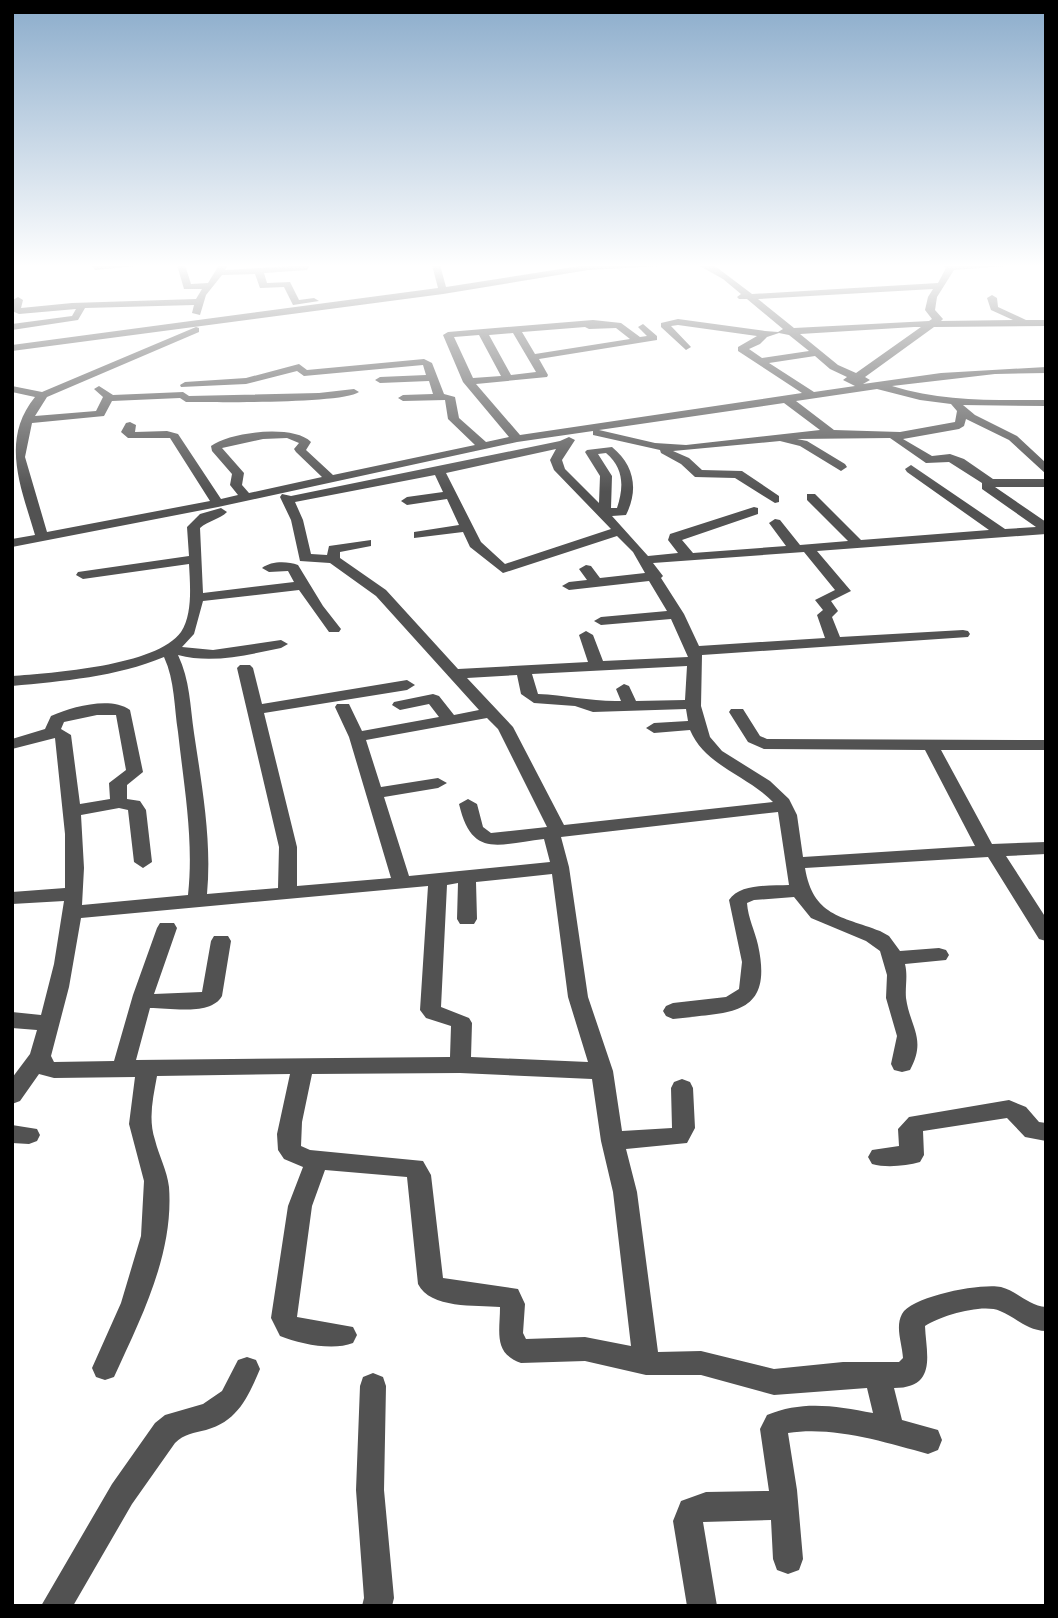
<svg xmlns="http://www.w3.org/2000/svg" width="1058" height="1618" font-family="'Open Sans',sans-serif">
	<rect width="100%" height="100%" fill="#fff"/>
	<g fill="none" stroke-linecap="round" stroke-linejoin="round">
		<path fill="#525252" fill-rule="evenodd" d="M92,265H147L95,270Z
			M177,265H185L191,284L208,283L219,265H228L225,270L310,265L307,270L264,273L267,283L290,282L299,300L314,298L319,301L293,305L284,287L260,288L255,274L222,275L206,295L200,315L192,313L194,305L85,308L78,320L12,330V324L72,316L76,309L19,314L12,311L13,300L18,297L23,300L21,308L72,303L196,299L202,289H184Z
			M432,265H440L446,287L586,265H679L588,270L443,294L12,351V345L438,288Z
			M698,265L715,266L752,294L938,283L946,268L943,265H1019L954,270L937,297L935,310L943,319L941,321L1013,320L991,310L987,298L992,295L997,298L998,307L1026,320H1046V326L934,327L865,377L870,380L863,384L941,373L1046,367V373L995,374L892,386C942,402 994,400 1046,400V406L963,405L975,415L1017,436L1046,463V474L1009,440L966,419L964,426L959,429L903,439L932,456L950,454L964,459L993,479H1046V487H995L1046,522V534L817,551L851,591L831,601L838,611L832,617L840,637L963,630L968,631L970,634L968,637L702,655L701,706L710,737L722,751L770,781L789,799L797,815L803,857L975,846L925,750L764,749L748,742L729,712L731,709H743L760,736L767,739L1046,740V750H941L992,844L1046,842V854L1006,856L1046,918V941L1039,939L988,857L805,868C813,916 841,916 880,931L889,936L900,951L939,948L946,950L949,955L946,960L905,964C908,976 905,986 906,998C910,1027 927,1039 910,1070L902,1072L894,1070L891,1064L897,1036L886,998L887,975L880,951L866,941L811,918L794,897L754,900L747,903C748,918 755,931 758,945C774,1018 729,1012 673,1019L666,1016L663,1011L666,1006L673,1003L726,997L739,989L742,962L729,900C740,883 771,886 789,885L778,812L561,837L569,867L588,997L613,1071L622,1131L672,1128L671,1088L674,1082L682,1079L690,1082L693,1088L695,1128L687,1143L626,1149L637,1192L658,1352L701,1351L774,1369L843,1362H899L903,1358C902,1343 895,1327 902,1314C912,1296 981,1283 1001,1287C1017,1291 1029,1306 1046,1307V1331C1026,1330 1017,1318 1000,1311C983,1303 940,1316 925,1326C926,1353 938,1388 894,1388L902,1420L938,1430L942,1440L938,1450L928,1454C884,1442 834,1426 788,1433L797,1490L803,1559L799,1570L788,1574L777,1570L773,1559L771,1520L703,1522L717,1606H687L673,1521L681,1501L706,1492L769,1491L760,1429L767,1415C803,1400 836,1406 873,1413L867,1388L774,1395L701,1375H646L585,1361L521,1363C493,1353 500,1332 500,1307C476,1305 430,1309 418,1284L407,1177L325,1170L312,1206L297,1317L353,1327L357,1335L353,1343C333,1351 300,1344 280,1336L271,1318L288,1206L303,1167L284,1159L278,1150L277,1134L290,1074L157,1076C153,1098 148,1119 155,1140C159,1156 167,1170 169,1187C174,1254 141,1318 114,1377L105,1380L96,1377L92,1368L121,1303L141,1236L144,1181L129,1124L135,1077L54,1078L39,1074L20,1101L12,1104V1078L30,1054L37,1030L12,1028V1012L41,1015L54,964L64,901L12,904V892L65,888V834L55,738L12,749V739L45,729L51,716C72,707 110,696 130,710L143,772L127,785V799L140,801L146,810L152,862L143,868L134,862L128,810L119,808L81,815L84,868L82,905L188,895C194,840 184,787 178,732C174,707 175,681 164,657C116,677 63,681 12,686V676C51,673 157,666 181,632C193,614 190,584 189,564L83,579L76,575L78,572L189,556L187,527L200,514L221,508L227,512C220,519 208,521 200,528L203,593L294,582L288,571L269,572L262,568C271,561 287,561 298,565L323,606L341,629L339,632H329L299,590L203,601L194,634L182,647L213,650L281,640L288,644L281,648C247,655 212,664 178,655C190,680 190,706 194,733C202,787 212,840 207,894L278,888L279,847L237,668L240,665H250L253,668L262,704L407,680L415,685L407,690L264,713L297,847V886L391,878L349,737L335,707L337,704H349L362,731L439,717L429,704L400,710L392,705L394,702L433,694L439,696L454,715L479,710L376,596L330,563L300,561L291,520L280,497L282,494L291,496L560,441L569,437L575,440L562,460L565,469L599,503L600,476L585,452L587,450L612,447C634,465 639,489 626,515L612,516L648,556L678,553L668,540L670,534L754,507L758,508V514L682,540L693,553L786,546L769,523L775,519L780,520L800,545L848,541L807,500V494H815L861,540L989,530L907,472L905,469L911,465L1005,529L1036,527L982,489V483L949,462L926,463L890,438L797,439L807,441L845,464L847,467L841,471L800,446L780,441L673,451L689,458L702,470L742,471L779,496V502L775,503L735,478L695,477L681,464L661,453L660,450L593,435V431L517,442L218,507L12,547V539L35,535C21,487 0,440 35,397L12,392V386L42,392L196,327L199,328V332L47,397L35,416L96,411L103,397L94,389L99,386L113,395L183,392L189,396L319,393L354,389L359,392C342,404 215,402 186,402L180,398L112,401L104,416L32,423L25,457L47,532L210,501L170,438H128L121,432L126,423L130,422L136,425L135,432L167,431L178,434L221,499L238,495L230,485L232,474L212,451L211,446C230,432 293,424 311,442L306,450L333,475L475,445L448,419L445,400L403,401L398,398L403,395L433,394L429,381L380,383L375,380L380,377L426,375L423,365L304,376L297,371L246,384L181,387L180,385L185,382L246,378L299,364L307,370L424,359L432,363L444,394L455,397L459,418L486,442L509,437L463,382L443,335L448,332L593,320L621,323L640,337L647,336L638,327L643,324L657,336V340L539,359L548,375L547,377L476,384L520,435L802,393L738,351V347L757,336L678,325L671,326L691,347L686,350L661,327V323L678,319L765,331L778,332L783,329L747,299H739L737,297L741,294L723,279ZM933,289L928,297L925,310L932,319L929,321L794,328L758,299ZM585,327L589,329L616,328L630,339L535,354L522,332ZM914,327H921L856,373L838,365L800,334ZM513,333L536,372L511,375L489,335ZM779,333L789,335L809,351L762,358L749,349L760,344L767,337ZM479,335L501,376L473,378L454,337ZM815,356L830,369L847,377L843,380L855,386L814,392L769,363ZM877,389L920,400L951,404L957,411L955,422L900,432L834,430L796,401ZM784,403L820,430L686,445L655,443L599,430ZM287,438L299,443L294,449L296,452L322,477L249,493L242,485L244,473L222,448L263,439ZM556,449L550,460L554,470L611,529L505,564L481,542L446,473ZM606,453C624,468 624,487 617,508H611L612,476L598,454ZM435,475L443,492L407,497L401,501L407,505L447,499L459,525L414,532V538L463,532L470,547L503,573L617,536L633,552L645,573L600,578L591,566L586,565L579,569L587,580L569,582L562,586L569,590L649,581L667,611L601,617L594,621L601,625L671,619L688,657L603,661L593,635L586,631L579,635L588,662L458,669L386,590L340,558V552L371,546V540L329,546L327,555L311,554L303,520L295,502ZM804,552L835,590L815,600L823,610L817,615L825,638L699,646L684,614L661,578L663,576L653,563ZM687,666L685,700L636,701L629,686L624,684L616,689L621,701C593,702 566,695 538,694L532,674ZM517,675L521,694L534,703L575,706L593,712L686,709L688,721L654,723L646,728L654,733L690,730C705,766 747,775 773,802L564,825L513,727L467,678ZM97,715H116L126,770L109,783L110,799L80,804L71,735L61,729L64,722ZM487,718L498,729L547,827L491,833L483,827L477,804L468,799L459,804C472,859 498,844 544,839L550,862L409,876L384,797L438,788L447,783L438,778L381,787L366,740ZM552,874L568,997L588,1062L471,1057L472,1023L469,1018L441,1007L447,885L458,883L457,919L460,924H474L477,919L476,882ZM428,886L420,1010L426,1018L451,1026L450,1057L136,1060L150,1008C170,1008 211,1016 222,996L231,941L228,936H214L211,941L202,992L154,994L177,928L174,923H160L157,928L133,995L114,1061L54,1062L51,1056L69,987L81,918ZM460,1073L592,1079L601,1141L613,1192L631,1346L585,1337L526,1339L523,1333L525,1304L518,1289L443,1278L431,1175L423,1161L310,1150L301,1146L302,1122L312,1074Z
			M1009,1100L1026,1107L1039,1122L1046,1123V1141L1025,1137L1007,1118L923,1131L924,1155L920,1162C906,1166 886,1168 872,1164L868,1157L872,1150L899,1146L898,1129L909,1117Z
			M12,1125L37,1129L40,1135L37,1141L29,1144L12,1143Z
			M247,1357L256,1360L260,1369C248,1397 238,1421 206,1430C194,1433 184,1434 175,1443L132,1504L73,1606H41L112,1484L155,1423L165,1415L203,1404L222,1391L238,1360Z
			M373,1373L383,1377L386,1386L384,1490L394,1598L392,1606H362L364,1598L356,1490L360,1386L363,1377Z"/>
	</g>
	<linearGradient id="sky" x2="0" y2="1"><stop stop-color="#8baccb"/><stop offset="0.54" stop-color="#fff"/><stop offset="1" stop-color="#fff" stop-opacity="0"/></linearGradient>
	<rect width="1058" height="492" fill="url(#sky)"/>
	<rect width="1058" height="1618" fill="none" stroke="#000000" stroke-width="28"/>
</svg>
